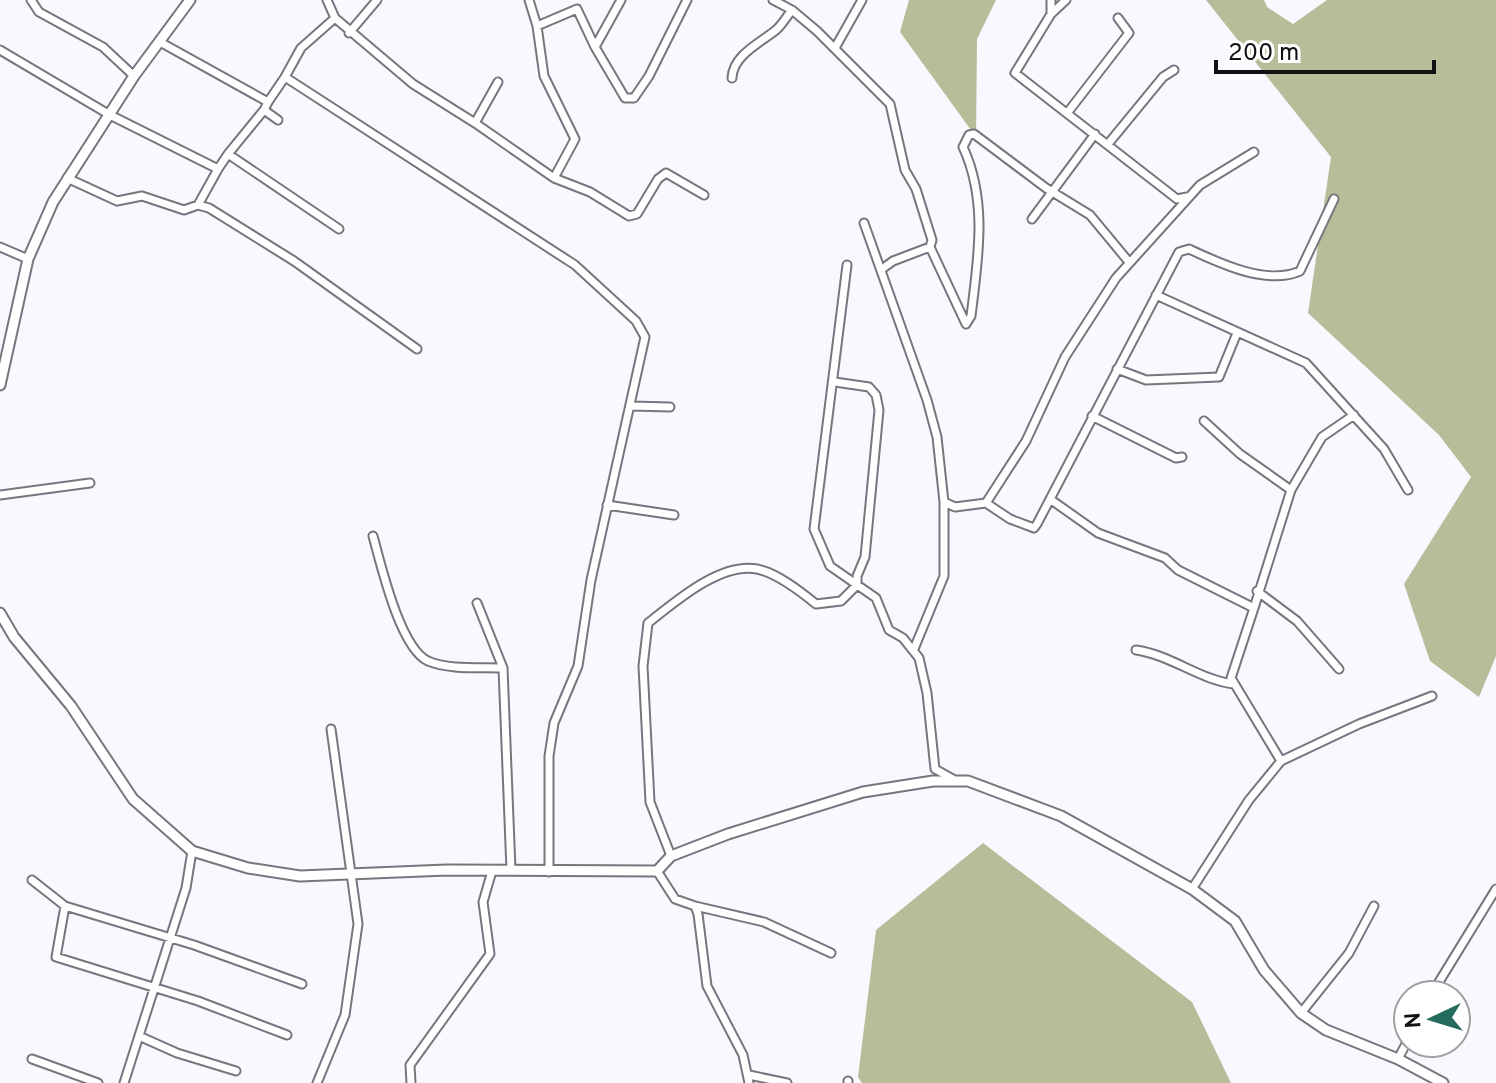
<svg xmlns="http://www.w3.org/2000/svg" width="1496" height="1083" font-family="Overpass,sans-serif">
	<rect width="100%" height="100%" fill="#f8f8fe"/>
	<path fill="#b6bd99" d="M909,0H996L977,39L976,137L900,32Z
		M1206,0H1264L1267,7L1293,24L1327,0H1496V656L1479,697L1430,661L1404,584L1471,477L1439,435L1308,313L1331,157Z
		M983,843L1192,1002L1231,1083H862L858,1077L876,930Z"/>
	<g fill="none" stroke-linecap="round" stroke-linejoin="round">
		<g stroke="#76767e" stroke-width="11">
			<path id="minor" d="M31,0L39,12L103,47L134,76
				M327,0L335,18
				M529,0L537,26L577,9L595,47
				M621,0L595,47L625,98H634L649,76L687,0
				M773,0L792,10L817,31L890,104L905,170L916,189L932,240L930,247L966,324L971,316C978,259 988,201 963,147L969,135L974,134L1046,188L1090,215L1129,262
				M1051,0V14L1015,73L1177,199L1187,197
				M1051,14L1066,0
				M537,26L544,76L575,139L554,178
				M349,33L377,0
				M160,42L268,102L264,110
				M835,48L862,0
				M0,50L110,115L218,169L228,154L339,229
				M285,77L301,48L335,18L413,84L475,123
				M732,78C733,55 760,43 776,30C782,25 787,16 792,10
				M498,82L475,123L554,178L590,192L629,216L637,214L658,179L666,173L704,195
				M268,102L285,77L575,265L636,321L645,337L591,580L578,666L554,723L549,756V872
				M1068,112L1129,33L1118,18
				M1108,144L1163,77L1174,70
				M228,154L264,110L278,120
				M218,169L198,205L209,208L294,261L417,349
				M67,178L117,201L142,196L184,210L198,205
				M1032,219L1095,134
				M864,223L927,400L937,437L944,502
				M0,247L28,259
				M847,265L814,529L830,566L876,598L889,630L903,638L919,658L927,693L935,769L953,779
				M882,269L893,261L930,247
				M1156,295L1306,363L1384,449L1408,490
				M1117,369L1146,380L1219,377L1237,333
				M632,406L670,407
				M1092,416L1176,458L1182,457
				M1204,421L1240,454L1291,490
				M0,495L90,483
				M1050,499L1098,533L1165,558L1178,570L1254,608L1231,678L1281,761L1249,800L1192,889
				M986,503L1010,519L1034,528L1037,524L1179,252L1189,249C1219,263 1267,286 1300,271L1334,199
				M607,505L674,515
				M373,536C381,565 400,648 428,661C449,670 481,667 503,668
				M1257,591L1297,621L1339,669
				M477,603L503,668L511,870
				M1254,608L1291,490L1322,437L1354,415
				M914,649L944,576V502L955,507L986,503L1026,441L1065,357L1116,278L1200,185L1254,152
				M1136,650C1171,655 1200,680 1234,684
				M1281,761L1359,724L1432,696
				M671,856L650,802L643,666L648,623C675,602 720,562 757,569C777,573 800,591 816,604L841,601L857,585V576L865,557L879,410L876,395L869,387L835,382
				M657,871L675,899L695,906L698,914L707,986L743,1055L749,1083
				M32,880L65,906L194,945L302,984
				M65,906L56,957L198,1001L287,1035
				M695,906L764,922L831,953
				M1431,995L1496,889
				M1301,1013L1349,953L1374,906
				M139,1036L177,1053L236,1071
				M32,1059L98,1083
				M1398,1059L1408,1040
				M749,1075L787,1083
				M124,1083L186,888L192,851
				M317,1083L345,1015L358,924L331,729
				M411,1083L410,1065L490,954L483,902L492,871
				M848,1083V1081"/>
		</g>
		<g stroke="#76767e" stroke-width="13">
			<path id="tertiary" d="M0,385L28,259L53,202L134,76L190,0
				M0,613L14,637L71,706L133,799L192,851L248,868L300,876L447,870L657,871L671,856L728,834L863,792L933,781H968L1061,816L1192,889L1235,921L1264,970L1301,1013L1326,1030L1398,1059L1443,1083"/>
		</g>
		<use href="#minor" stroke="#fff" stroke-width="7"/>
		<use href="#tertiary" stroke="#fff" stroke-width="9"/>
	</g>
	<g transform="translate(1432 1019) rotate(266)"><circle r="38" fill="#ffffff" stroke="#a09fa1" stroke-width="2"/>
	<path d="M0-6L14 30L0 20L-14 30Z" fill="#246a5d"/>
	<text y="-12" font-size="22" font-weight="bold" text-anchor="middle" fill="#111014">N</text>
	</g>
	<path d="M1216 60v12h218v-12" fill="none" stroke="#111014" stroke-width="4"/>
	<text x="1228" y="60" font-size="24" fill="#111014" stroke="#ffffff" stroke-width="6" paint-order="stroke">200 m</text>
</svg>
